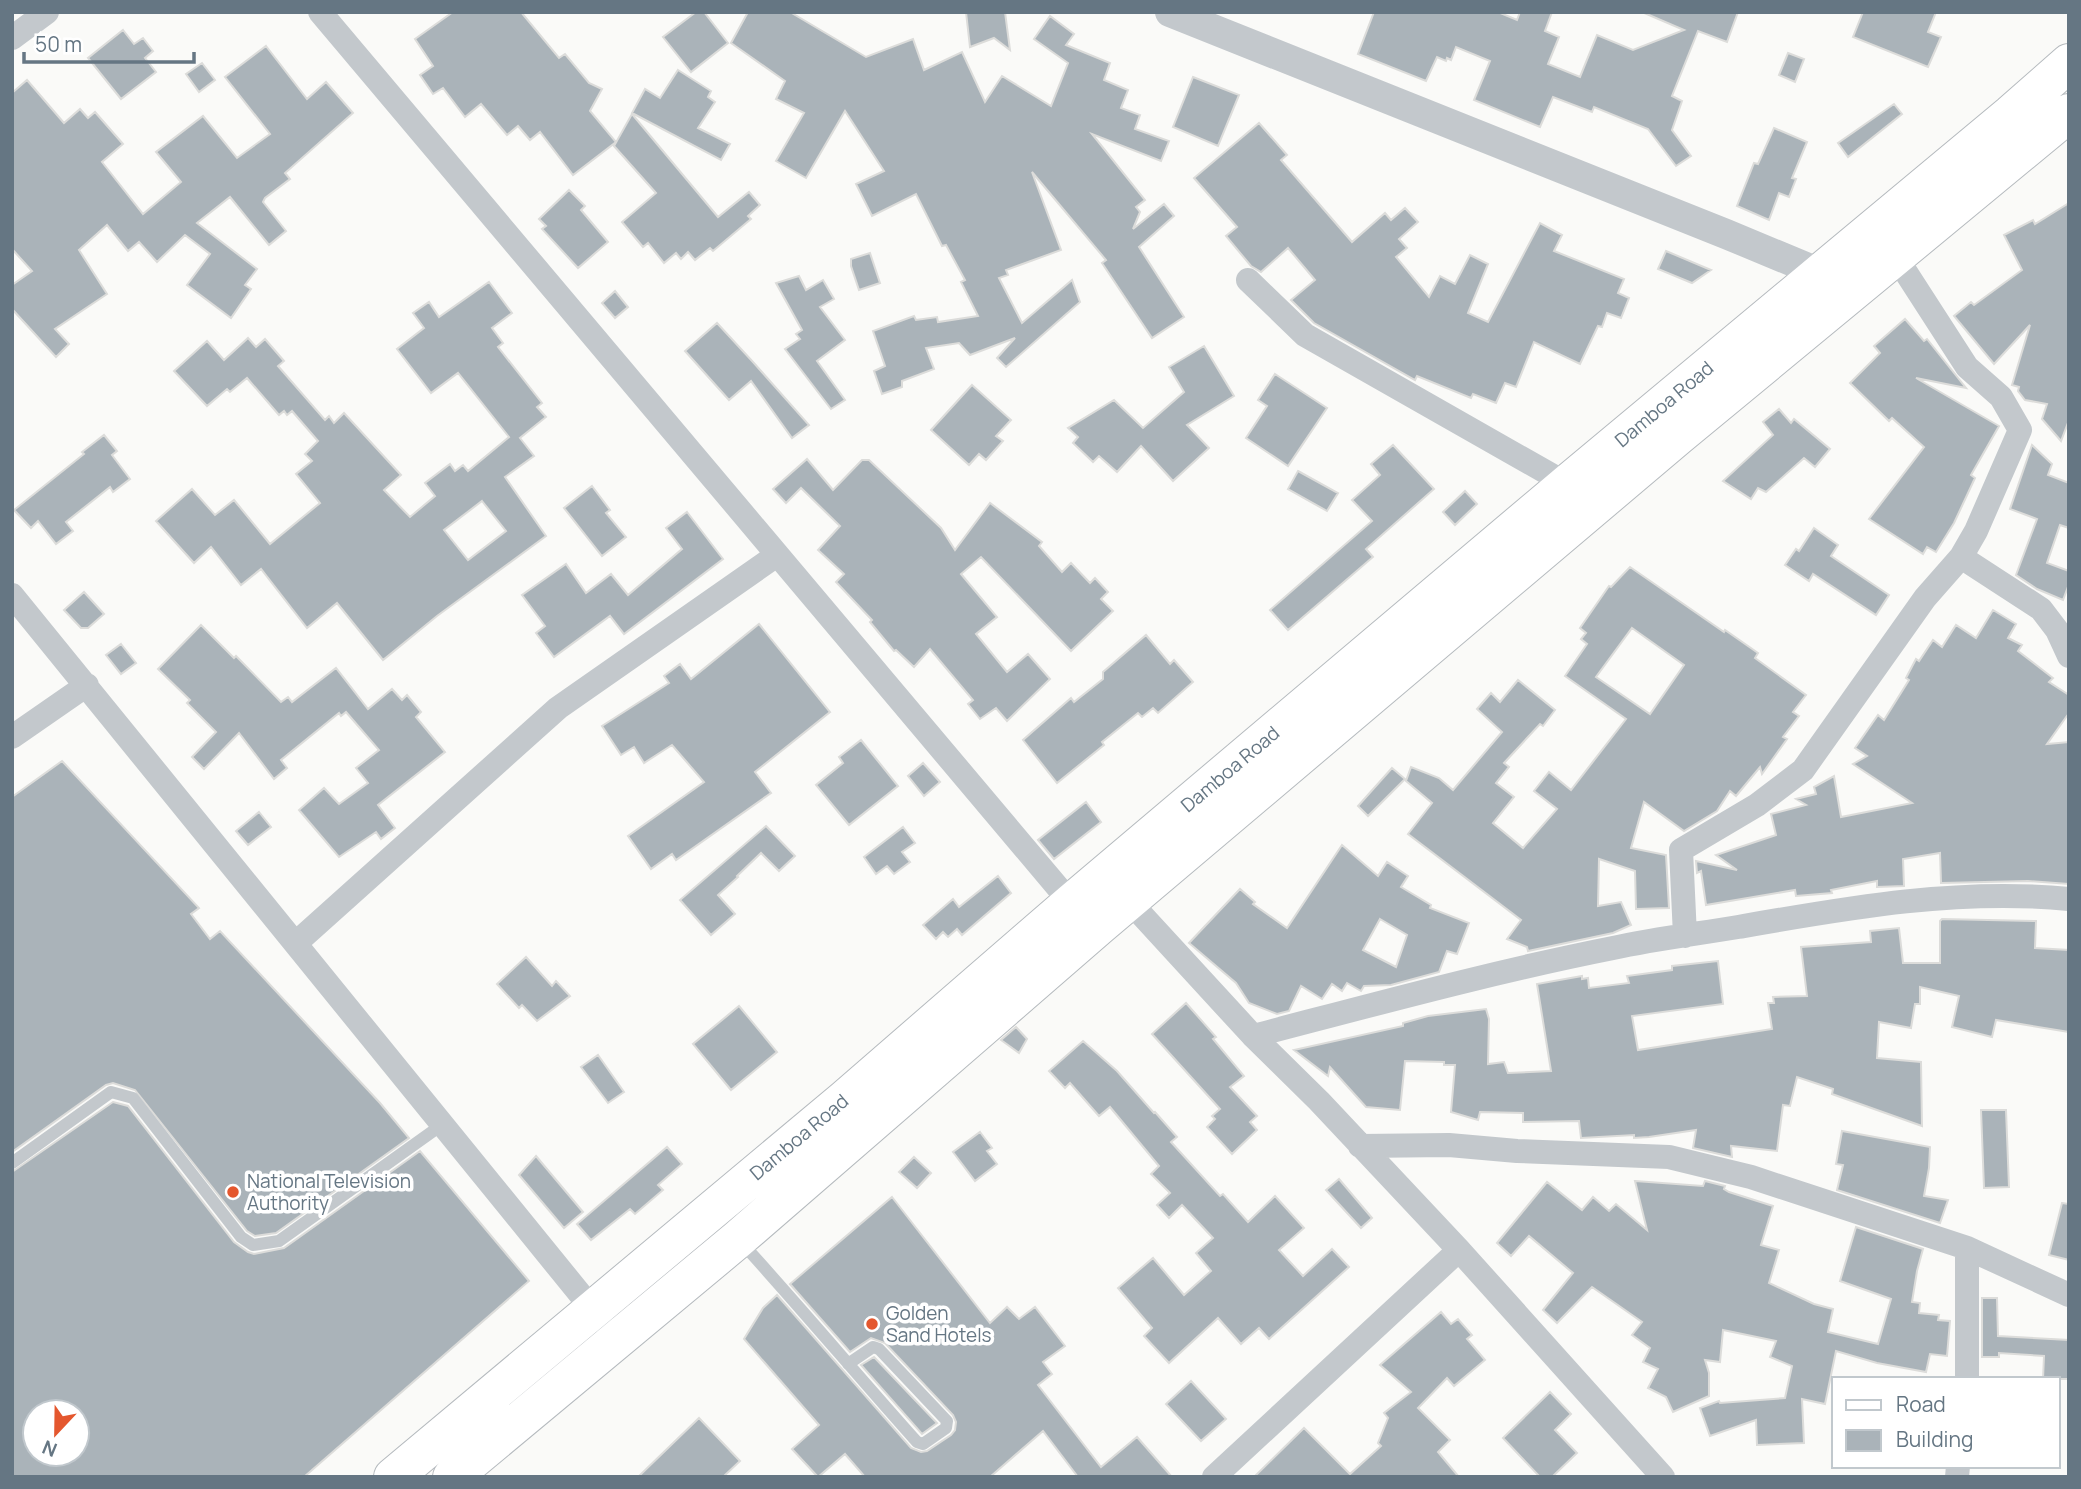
<svg xmlns="http://www.w3.org/2000/svg" width="2081" height="1489" font-family="Manrope,sans-serif">
	<rect width="100%" height="100%" fill="#fafaf8"/>
	<path fill="#aab3b9" stroke="#dcdcda" stroke-width="2" fill-rule="evenodd" d="M453,12H521L559,58L565,54L589,83L602,89L590,111L616,142L573,175L540,132L530,140L518,126L507,135L481,104L465,117L443,88L433,94L420,75L433,66L415,39Z
		M696,12H704L728,43L691,72L663,37Z
		M748,12H790L866,57L913,39L924,70L962,52L985,102L1002,76L1051,106L1068,63L1034,39L1050,16L1074,34L1066,45L1110,63L1104,80L1128,90L1121,108L1140,115L1135,129L1169,141L1161,161L1092,134L1145,200L1136,207L1140,212L1133,229L1164,204L1174,216L1139,247L1184,317L1152,338L1102,263L1106,260L1032,172L1061,250L1006,270L1008,275L999,278L1022,323L1072,280L1080,302L1006,367L997,358L1015,338L970,355L959,343L926,348L934,369L902,381V387L882,394L874,371L885,366L873,331L914,316L916,320L937,317L938,322L978,316L961,282L965,280L946,245L942,246L916,194L872,216L856,184L884,171L845,111L806,178L776,161L804,113L776,99L785,81L731,43Z
		M966,12H1005L1010,50L994,38L970,47Z
		M1374,12H1498L1517,20L1520,12H1552L1545,31L1559,37L1548,64L1580,77L1597,35L1633,50L1684,30L1642,12H1738L1727,42L1698,31L1672,96L1682,101L1672,130L1691,156L1676,166L1648,129L1594,107L1592,112L1553,97L1540,127L1474,100L1490,61L1456,47L1451,60L1447,58L1446,61L1437,57L1426,81L1358,54Z
		M1863,12H1936L1928,32L1941,37L1928,67L1853,37Z
		M123,30L134,44L143,38L153,51L145,58L156,72L121,99L88,58Z
		M266,46L307,99L326,82L353,113L285,173L290,179L265,198L263,202L286,231L269,245L230,197L197,223L257,269L245,285L251,289L231,318L187,285L210,254L185,235L157,262L139,242L128,251L107,225L79,250L107,294L55,329L69,344L56,357L12,309V285L32,271L12,249V93L27,80L64,123L80,109L88,118L95,112L123,144L102,162L143,214L181,182L156,152L203,116L237,158L270,134L225,77Z
		M1788,53L1804,59L1795,82L1779,75Z
		M202,63L215,80L199,92L186,74Z
		M678,70L711,91L708,97L715,102L698,128L730,144L721,160L632,113L645,89L660,98Z
		M1193,77L1239,95L1218,146L1173,127Z
		M1894,104L1902,114L1848,157L1838,143Z
		M632,114L718,217L749,192L760,205L748,216L751,219L713,251L710,248L695,260L688,252L681,259L676,253L664,263L648,243L643,247L622,222L656,193L614,146Z
		M1259,123L1287,155L1281,160L1352,242L1385,213L1391,220L1405,208L1418,222L1399,239L1407,248L1396,257L1429,297L1440,276L1455,284L1470,255L1488,264L1468,313L1488,322L1540,223L1562,235L1554,251L1624,279L1618,293L1629,298L1621,318L1607,313L1602,327L1598,326L1580,364L1534,342L1516,387L1505,383L1496,403L1473,394L1471,398L1417,376L1415,380L1314,323L1291,300L1315,280L1288,248L1261,272L1251,266L1226,236L1237,227L1194,178Z
		M1774,128L1807,142L1792,178L1796,179L1789,197L1779,193L1769,220L1737,206L1754,163L1758,164Z
		M569,190L585,206L581,210L608,242L578,268L542,229L546,226L539,219Z
		M2069,203V420L2061,441L2042,419L2047,404L2025,400L2018,391L2019,387L2012,385L2030,325L1994,364L1954,316L1971,302L1974,305L2022,270L2004,235L2033,220L2035,224Z
		M1666,251L1711,270L1692,283L1658,269Z
		M870,253L880,283L859,290L851,266V259Z
		M799,276L806,290L823,280L834,299L820,307L845,340L817,361L845,400L831,409L785,349L800,339L796,334L802,330L776,283Z
		M489,282L512,313L492,328L503,343L498,347L542,403L537,407L546,417L520,438L534,456L505,477L546,536L437,616L383,660L337,603L307,628L261,569L241,585L211,547L194,563L156,521L192,489L215,515L234,500L270,544L320,503L296,474L312,461L305,454L318,441L292,411L287,415L284,411L279,415L247,378L230,392L227,389L207,406L174,371L207,341L224,360L248,338L256,347L265,339L284,361L278,366L325,420L329,416L334,423L344,413L401,475L384,490L410,517L435,496L425,483L450,464L455,471L463,465L468,471L509,437L458,373L431,393L397,349L424,328L413,313L429,302L439,317ZM482,501L506,531L468,560L444,530Z
		M615,291L628,307L615,318L602,303Z
		M1905,319L1924,341L1927,339L1966,388L1916,378L1999,426L1971,475L1975,478L1954,523L1936,552L1927,547L1923,554L1869,519L1924,447L1892,418L1889,421L1850,383L1880,353L1874,346Z
		M717,323L753,362L809,425L792,438L751,381L729,400L685,351Z
		M1204,346L1234,396L1187,425L1209,448L1173,481L1141,446L1117,472L1099,456L1093,462L1073,443L1078,437L1068,428L1114,400L1143,428L1184,392L1169,367Z
		M1275,374L1327,408L1288,466L1246,438L1267,406L1258,400Z
		M972,385L1011,420L996,436L1003,441L986,460L979,454L969,465L931,430Z
		M1779,409L1791,423L1794,419L1830,449L1815,467L1804,458L1766,492L1758,488L1751,499L1723,481L1773,435L1763,422Z
		M104,435L117,451L112,455L130,479L113,492L110,487L66,522L73,531L56,544L38,521L31,528L14,510L84,454L82,452Z
		M1393,445L1434,489L1366,549L1373,557L1288,630L1270,610L1372,521L1352,500L1380,475L1371,464Z
		M2032,445L2052,464L2048,475L2069,483V528L2060,525L2047,563L2069,571V584L2063,600L2037,589L2016,575L2037,519L2010,509Z
		M807,459L833,490L862,460H869L941,528L955,550L990,503L1042,542L1039,546L1062,572L1071,563L1090,583L1095,578L1108,592L1101,599L1113,611L1071,651L981,557L961,574L997,617L976,634L1007,672L1028,654L1050,679L1007,721L996,708L980,719L968,704L973,700L930,649L914,667L896,650L894,651L870,622L872,620L836,582L844,574L818,550L840,526L801,488L786,503L773,489Z
		M1298,471L1338,493L1327,511L1288,489Z
		M592,486L610,510L606,513L626,537L602,556L564,508Z
		M1465,491L1477,504L1455,525L1443,512Z
		M687,512L723,559L624,634L610,616L554,657L536,633L545,626L522,595L566,564L586,593L611,574L628,595L682,549L666,528Z
		M1814,528L1838,545L1831,556L1889,595L1876,615L1813,574L1809,581L1785,565L1796,549L1799,551Z
		M1630,567L1724,632L1725,630L1758,653L1755,658L1806,695L1793,712L1799,716L1783,737L1787,739L1762,774L1760,767L1736,796L1730,791L1717,811L1684,831L1644,802L1631,848L1666,855L1669,908L1636,909L1635,871L1599,859L1598,906L1621,902L1631,925L1613,933L1528,951L1527,947L1507,939L1521,920L1408,834L1432,803L1406,781L1411,767L1439,778L1453,790L1502,732L1477,709L1491,693L1500,702L1518,680L1555,710L1543,726L1540,724L1504,763L1509,767L1496,783L1514,797L1493,823L1523,848L1557,809L1534,791L1549,772L1571,790L1626,719L1565,676L1587,644L1581,639L1586,633L1580,628L1609,586L1611,587ZM1632,628L1684,665L1650,714L1596,677Z
		M84,592L104,614L88,628H81L64,610Z
		M1993,610L2016,624L2008,638L2022,645L2018,651L2053,678L2049,682L2069,695V713L2047,744L2069,742V884L2028,881L1941,883L1940,853L1903,859L1904,886L1877,887V881L1831,890L1832,893L1796,896L1795,890L1706,905L1701,871L1697,873L1696,861L1737,870L1716,855L1776,835L1771,814L1806,805L1796,799L1816,794L1814,787L1834,776L1841,817L1912,803L1853,764L1867,756L1855,748L1878,715L1884,720L1909,680L1906,678L1916,659L1919,661L1933,640L1942,647L1956,625L1976,638Z
		M759,624L830,712L755,772L771,793L676,860L672,854L651,869L628,836L704,782L672,745L644,763L634,747L621,755L602,726L669,683L664,676L680,664L691,679Z
		M201,625L234,658L236,656L281,702L288,697L292,702L336,668L368,709L392,689L402,700L407,695L421,712L416,717L445,752L378,805L395,828L381,839L376,832L339,857L299,810L324,788L339,804L368,783L356,768L379,750L346,712L341,716L339,713L281,760L287,768L274,779L239,733L204,769L192,757L216,732L187,703L190,700L158,669Z
		M1146,635L1170,664L1174,660L1193,682L1158,713L1153,708L1142,717L1138,713L1102,742L1104,745L1057,783L1023,740L1071,698L1074,702L1103,679V672Z
		M121,644L136,663L121,674L106,655Z
		M861,740L898,786L849,825L816,785L843,763L839,757Z
		M62,761L199,908L191,914L210,939L220,931L380,1103L409,1138L276,1233L255,1236L247,1231L135,1090L113,1083L106,1085L12,1152V797Z
		M923,763L940,782L924,796L908,776Z
		M1392,768L1405,779L1368,816L1358,806Z
		M1086,802L1101,822L1054,859L1038,840Z
		M259,812L271,827L248,845L236,831Z
		M766,826L795,856L779,871L761,853L737,876L738,877L718,895L735,914L711,935L680,900Z
		M903,827L915,843L902,852L910,862L894,874L887,866L876,874L864,857Z
		M1342,845L1378,876L1387,862L1408,876L1401,887L1431,905L1430,908L1469,923L1457,954L1447,951L1439,972L1391,985L1364,986L1361,991L1347,983L1342,991L1332,984L1322,999L1301,986L1289,1011L1277,1014L1249,1003L1236,983L1189,943L1240,889L1255,902L1253,904L1287,928ZM1380,919L1407,935L1396,967L1363,950Z
		M998,876L1011,893L962,935L957,929L948,937L943,932L936,939L923,925L953,899L959,907Z
		M1942,919L2036,921L2035,948L2069,950V1032L1996,1020L1992,1037L1952,1027L1959,996L1920,987V1004H1915L1911,1028L1879,1022L1877,1058L1921,1062L1922,1126L1832,1094L1833,1089L1797,1077L1790,1106L1783,1105L1777,1151L1731,1146L1732,1157L1693,1148L1696,1130L1649,1137L1634,1138V1135L1581,1138L1579,1121L1523,1122V1113L1480,1112L1478,1120L1451,1112L1455,1065H1444V1062L1405,1061L1400,1110L1366,1107L1330,1067L1328,1076L1294,1050L1403,1026V1023L1428,1016L1486,1009L1489,1019L1488,1064L1504,1062L1508,1073L1551,1071L1537,984L1582,976V979L1588,978L1589,988L1629,983L1627,976L1672,970V966L1718,961L1723,1004L1632,1016L1638,1050L1772,1029L1768,1003H1774L1773,997L1807,996L1801,947L1871,942L1870,931L1899,928L1903,963H1940V921Z
		M526,957L552,986L556,981L570,996L537,1021L522,1005L519,1008L497,984Z
		M1186,1003L1216,1037L1213,1039L1244,1076L1230,1087L1257,1116L1250,1122L1257,1130L1232,1154L1207,1127L1215,1119L1212,1116L1220,1109L1152,1034Z
		M739,1006L777,1052L731,1090L693,1044Z
		M1016,1027L1027,1039L1019,1053L1001,1040Z
		M1083,1041L1117,1071L1154,1113L1155,1112L1177,1137L1171,1142L1220,1196L1223,1194L1248,1222L1275,1196L1304,1228L1279,1250L1303,1276L1332,1249L1349,1267L1269,1339L1259,1328L1241,1344L1218,1318L1169,1363L1144,1336L1152,1328L1118,1288L1153,1258L1184,1295L1211,1271L1196,1253L1213,1238L1182,1205L1169,1218L1157,1205L1170,1193L1151,1174L1159,1166L1110,1107L1099,1116L1070,1083L1065,1088L1049,1071Z
		M598,1055L624,1092L608,1103L581,1067Z
		M113,1102L128,1106L234,1242L248,1252L254,1254L284,1248L420,1151L529,1281L304,1477H12V1172ZM35,1412H77V1454H35Z
		M1981,1110H2006L2009,1187L1984,1188Z
		M1842,1131L1930,1147L1929,1168L1924,1196L1948,1200L1940,1223L1837,1190L1843,1165L1836,1164Z
		M980,1132L992,1148L987,1151L997,1164L975,1181L953,1152Z
		M667,1147L682,1164L658,1185L663,1190L635,1214L630,1209L591,1240L577,1224Z
		M536,1156L583,1212L564,1228L519,1175Z
		M914,1157L931,1173L917,1188L899,1172Z
		M1339,1179L1372,1218L1361,1228L1326,1190Z
		M1635,1181L1703,1186L1705,1181L1725,1186L1724,1189L1729,1192L1773,1206L1761,1245L1779,1250L1769,1283L1814,1304L1833,1309L1828,1332L1878,1344L1891,1299L1840,1281L1856,1227L1923,1249L1917,1271L1912,1302L1920,1303L1919,1313L1939,1315L1938,1320L1950,1321L1947,1356L1930,1354L1926,1372L1877,1363L1836,1351L1825,1404L1802,1399L1804,1443L1757,1445L1756,1420L1710,1436L1700,1408L1719,1401L1720,1403L1785,1398L1792,1366L1770,1357L1776,1341L1723,1330L1720,1362L1705,1360L1709,1373V1396L1673,1412L1666,1397L1648,1388L1658,1369L1643,1362L1650,1348L1632,1335L1642,1322L1592,1287L1557,1323L1543,1310L1573,1273L1529,1236L1511,1256L1497,1243L1547,1182L1582,1210L1593,1197L1609,1211L1616,1204L1647,1230Z
		M892,1197L990,1323L1007,1307L1019,1319L1035,1307L1065,1346L1043,1362L1052,1374L1038,1385L1101,1467L1137,1437L1172,1477H1078L1043,1431L990,1477H865L845,1454L818,1477L792,1449L819,1425L744,1339L763,1308L777,1295L911,1448L921,1452L927,1451L951,1435L955,1430L956,1422L953,1415L885,1343L871,1338L850,1352L790,1284Z
		M2062,1203L2069,1204V1260L2049,1255Z
		M1982,1298H1997L1998,1336L2069,1340V1379H2043L2044,1356L1999,1353V1357H1982Z
		M1441,1312L1451,1324L1458,1319L1472,1335L1467,1339L1485,1360L1454,1386L1447,1378L1418,1408L1450,1440L1438,1452L1459,1477H1254L1304,1428L1350,1474L1381,1446L1378,1443L1388,1418L1384,1413L1411,1392L1380,1365Z
		M874,1357L937,1423L922,1434L861,1365Z
		M1191,1381L1226,1419L1201,1441L1166,1404Z
		M1550,1392L1571,1414L1555,1430L1577,1453L1552,1477H1540L1503,1438Z
		M699,1418L740,1461L723,1477H638Z"/>
	<g fill="none" stroke-linecap="round" stroke-linejoin="round">
		<g stroke="#b5babe" stroke-width="40">
			<path id="primary" d="M393,1477L845,1099L1071,903L1567,484L2011,114L2069,63
				M452,1477L738,1239L1099,926L1678,436L2069,113"/>
		</g>
		<path stroke="#c3c8cc" stroke-width="12" d="M12,1163L111,1092L133,1098L241,1237L253,1245L279,1241L443,1124
			M741,1242C801,1308 858,1376 917,1442L923,1444L946,1428L947,1421L879,1349L873,1347L848,1364"/>
		<path stroke="#c3c8cc" stroke-width="24" d="M320,12L1071,903
			M12,38L47,12
			M1248,280L1305,335L1567,484
			M1961,557L2041,609L2057,630L2069,656
			M12,595L602,1321
			M12,737L87,685
			M1129,901L1253,1036L1319,1101L1459,1250L1663,1477
			M1685,936L1681,850L1757,805L1803,770L1925,598L1961,557L1976,531L2020,430L2001,397L1967,367L1896,257
			M296,943L558,708L777,555
			M1253,1036C1372,1005 1492,972 1613,948C1654,939 1696,934 1738,927C1847,908 1958,888 2069,899
			M1360,1146L1449,1145L1517,1151L1669,1157L1751,1177L1967,1248L2069,1295
			M1967,1379V1248
			M1214,1477L1459,1250
			M1957,1477L1958,1466"/>
		<path stroke="#c3c8cc" stroke-width="30" d="M1170,12L1726,234L1820,273L1832,285"/>
		<use href="#primary" stroke="#fff" stroke-width="38"/>
	</g>
	<g fill="#e4572e" stroke="#fff" stroke-width="2.5">
		<circle cx="233" cy="1192" r="7"/>
		<circle cx="872" cy="1324" r="7"/>
	</g>
	<g text-anchor="middle" dominant-baseline="central" stroke-width="7" stroke-linejoin="round" paint-order="stroke">
		<g font-size="19" fill="#657683" stroke="#fff">
			<text transform="translate(1664 404) rotate(-40)">Damboa Road</text>
			<text transform="translate(1230 769) rotate(-40)">Damboa Road</text>
			<text transform="translate(799 1137) rotate(-40)">Damboa Road</text>
		</g>
		<g font-size="19" fill="#657683" stroke="#fff" text-anchor="start">
			<text x="247" y="1181">National Television<tspan x="247" dy="22">Authority</tspan></text>
			<text x="886" y="1313">Golden<tspan x="886" dy="22">Sand Hotels</tspan></text>
		</g>
	</g>
	<rect width="2081" height="1489" fill="none" stroke="#657683" stroke-width="28"/>
	<rect x="1832" y="1377" width="228" height="91" fill="#ffffff" stroke="#c1c8cd" stroke-width="2"/>
	<rect x="1846" y="1400" width="35" height="10" fill="#ffffff" stroke="#c1c8cd" stroke-width="2"/>
	<text x="1896" y="1412" font-size="21" fill="#657683">Road</text>
	<rect x="1846" y="1430" width="35" height="21" fill="#aab3b9" stroke="#c1c8cd" stroke-width="2"/>
	<text x="1896" y="1447" font-size="21" fill="#657683">Building</text>
	<g transform="translate(56 1433) rotate(202)"><circle r="33" fill="#ffffff" stroke="#c1c8cd" stroke-width="2"/>
	<path d="M0-5L12 26L0 18L-12 26Z" fill="#e4572e"/>
	<text y="-10" font-size="19" font-weight="bold" text-anchor="middle" fill="#657683">N</text>
	</g>
	<path d="M24 52v10h170v-10" fill="none" stroke="#657683" stroke-width="3.5"/>
	<text x="35" y="52" font-size="21" fill="#657683" stroke="#ffffff" stroke-width="5" paint-order="stroke">50 m</text>
</svg>
